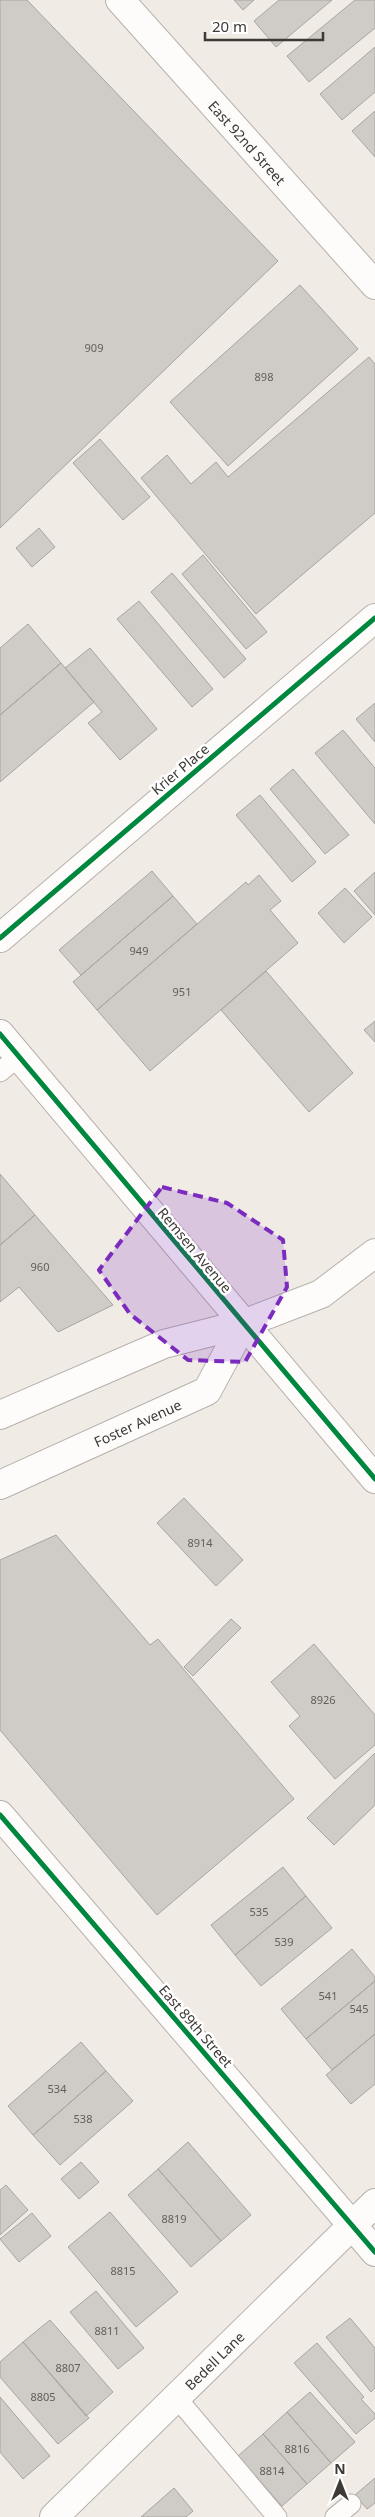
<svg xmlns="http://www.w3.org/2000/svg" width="375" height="2517" font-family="'Noto Sans',sans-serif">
	<rect width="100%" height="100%" fill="#f1ebe5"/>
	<path fill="#cfcbc6" stroke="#a8a49f" d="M0,0H27L278,261L0,528Z
		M234,0H254L243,10Z
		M279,0H332L276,47L254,21Z
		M355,0H375V28L309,82L287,56Z
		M375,47V92L342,120L320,94Z
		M375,111V157L352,131Z
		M300,285L358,349L228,466L170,402Z
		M369,357L375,364V513L256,614L141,478L167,455L191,484L216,462L228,477Z
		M100,439L150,497L123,520L73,463Z
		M39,528L55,547L32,567L16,548Z
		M203,555L267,632L246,649L182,574Z
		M172,573L246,659L224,678L151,592Z
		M139,601L213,689L192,707L117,619Z
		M28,624L61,663L0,715V648Z
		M90,648L157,729L120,760L88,723L102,712L65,668Z
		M61,663L94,702L0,782V715Z
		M375,703V742L356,719Z
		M343,730L375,768V824L315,753Z
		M293,769L349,835L325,854L270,789Z
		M260,795L316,862L292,882L236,815Z
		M152,871L173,896L81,975L59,950Z
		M375,872V915L354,891Z
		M259,875L281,901L270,910L298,943L150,1071L97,1010L246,882L248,885Z
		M345,888L372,917L344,943L318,913Z
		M173,896L197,924L97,1010L73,982Z
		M266,971L353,1073L309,1112L221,1010Z
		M375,1021V1042L364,1030Z
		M0,1174L35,1215L0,1245Z
		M35,1215L113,1305L58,1332L19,1287L0,1302V1245Z
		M184,1498L243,1560L216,1586L157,1523Z
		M56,1535L150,1645L158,1639L294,1799L157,1915L0,1730V1560Z
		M231,1619L241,1628L193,1676L184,1667Z
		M314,1644L375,1715V1745L335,1779L289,1726L300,1716L271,1682Z
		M375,1753V1805L334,1845L307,1818Z
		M283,1867L306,1896L235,1955L211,1925Z
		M306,1896L332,1928L261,1986L235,1955Z
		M352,1949L375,1977V1981L306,2039L281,2009Z
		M375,1981V2034L332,2070L306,2039Z
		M375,2034V2084L351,2104L326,2075Z
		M81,2042L106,2071L33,2135L8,2106Z
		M106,2071L133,2101L60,2165L33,2135Z
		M188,2142L251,2215L221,2241L158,2169Z
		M81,2162L99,2182L79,2199L61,2179Z
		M158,2169L221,2241L191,2267L128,2195Z
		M6,2185L28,2210L0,2235V2190Z
		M110,2212L178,2292L136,2327L68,2247Z
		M32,2213L51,2236L19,2262L0,2239Z
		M96,2291L144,2348L118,2369L70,2312Z
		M350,2318L375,2348V2388L371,2392L326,2337Z
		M50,2320L113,2392L86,2416L23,2342Z
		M23,2342L89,2418L58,2444L0,2377V2362Z
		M317,2343L364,2397L361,2399L375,2414V2418L356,2434L294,2363Z
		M310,2392L355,2442L331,2463L287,2412Z
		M0,2397L50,2456L23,2479L0,2452Z
		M287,2412L331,2463L307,2484L263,2434Z
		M263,2434L307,2484L282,2506L238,2456Z
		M375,2478V2503L367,2509L355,2495Z
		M174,2488L193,2511L186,2517H141Z"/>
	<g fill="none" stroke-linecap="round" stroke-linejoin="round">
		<g stroke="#b5b0ac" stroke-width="21">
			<path id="service" d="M0,1072L19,1056
				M176,2397L277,2517
				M335,2517L351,2504"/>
		</g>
		<g stroke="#b5b0ac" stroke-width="30">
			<g id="minor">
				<path id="s1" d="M120,0L375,285"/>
				<path d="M0,938L375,618"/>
				<path d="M243,1324L321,1294L375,1253"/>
				<path d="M0,1815L375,2252"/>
				<path id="s2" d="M54,2517L375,2203"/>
			</g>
		</g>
		<g stroke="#b5b0ac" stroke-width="30">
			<g id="secondary">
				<path d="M0,1034L375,1479"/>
				<path d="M0,1415L164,1344L243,1324"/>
				<path id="s3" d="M0,1485L207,1391L243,1324"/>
			</g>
		</g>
		<use href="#service" stroke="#fdfcfb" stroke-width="19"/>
		<use href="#minor" stroke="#fdfcfb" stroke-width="28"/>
		<use href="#secondary" stroke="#fdfcfb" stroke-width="28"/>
		<g stroke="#fff" stroke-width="8">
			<path id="cycleway" d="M0,938L375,618
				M0,1034L375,1479
				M0,1815L375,2252"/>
		</g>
		<use href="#cycleway" stroke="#00873e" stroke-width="5"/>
	</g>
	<path fill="#7b2cbf" fill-opacity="0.2" stroke="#7b2cbf" stroke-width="4" stroke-dasharray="10 6" stroke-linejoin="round" d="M162,1187L227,1203L283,1240L287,1287L245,1362L188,1360L130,1314L99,1270Z"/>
	<g text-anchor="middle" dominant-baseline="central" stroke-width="5" stroke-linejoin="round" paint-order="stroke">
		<g font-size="11" fill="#625e59">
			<text x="94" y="347">909</text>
			<text x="264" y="376">898</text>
			<text x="139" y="950">949</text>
			<text x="182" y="991">951</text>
			<text x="40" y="1266">960</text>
			<text x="200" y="1542">8914</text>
			<text x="323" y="1699">8926</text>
			<text x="259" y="1911">535</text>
			<text x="284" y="1941">539</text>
			<text x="328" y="1995">541</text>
			<text x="359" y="2008">545</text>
			<text x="57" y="2088">534</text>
			<text x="83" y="2118">538</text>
			<text x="174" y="2218">8819</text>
			<text x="123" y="2270">8815</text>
			<text x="107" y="2330">8811</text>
			<text x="68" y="2367">8807</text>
			<text x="43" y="2396">8805</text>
			<text x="297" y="2448">8816</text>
			<text x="272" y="2470">8814</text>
		</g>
		<g font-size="14" fill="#3d3935" stroke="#fff">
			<text stroke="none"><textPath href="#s1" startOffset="191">East 92nd Street</textPath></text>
			<text transform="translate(180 769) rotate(-40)">Krier Place</text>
			<text transform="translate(195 1250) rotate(50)">Remsen Avenue</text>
			<text stroke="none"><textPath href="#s3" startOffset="151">Foster Avenue</textPath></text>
			<text transform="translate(196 2026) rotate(49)">East 89th Street</text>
			<text stroke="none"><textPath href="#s2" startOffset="224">Bedell Lane</textPath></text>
		</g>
	</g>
	<g transform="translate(340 2482)" stroke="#ffffff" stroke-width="4" paint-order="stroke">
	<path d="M0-4L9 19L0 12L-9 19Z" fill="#3d3935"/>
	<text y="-8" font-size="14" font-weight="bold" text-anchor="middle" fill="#3d3935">N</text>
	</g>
	<path d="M205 32v8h118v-8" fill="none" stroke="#3d3935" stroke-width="2.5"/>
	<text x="212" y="32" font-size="15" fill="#3d3935" stroke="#ffffff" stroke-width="4" paint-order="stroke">20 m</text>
</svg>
